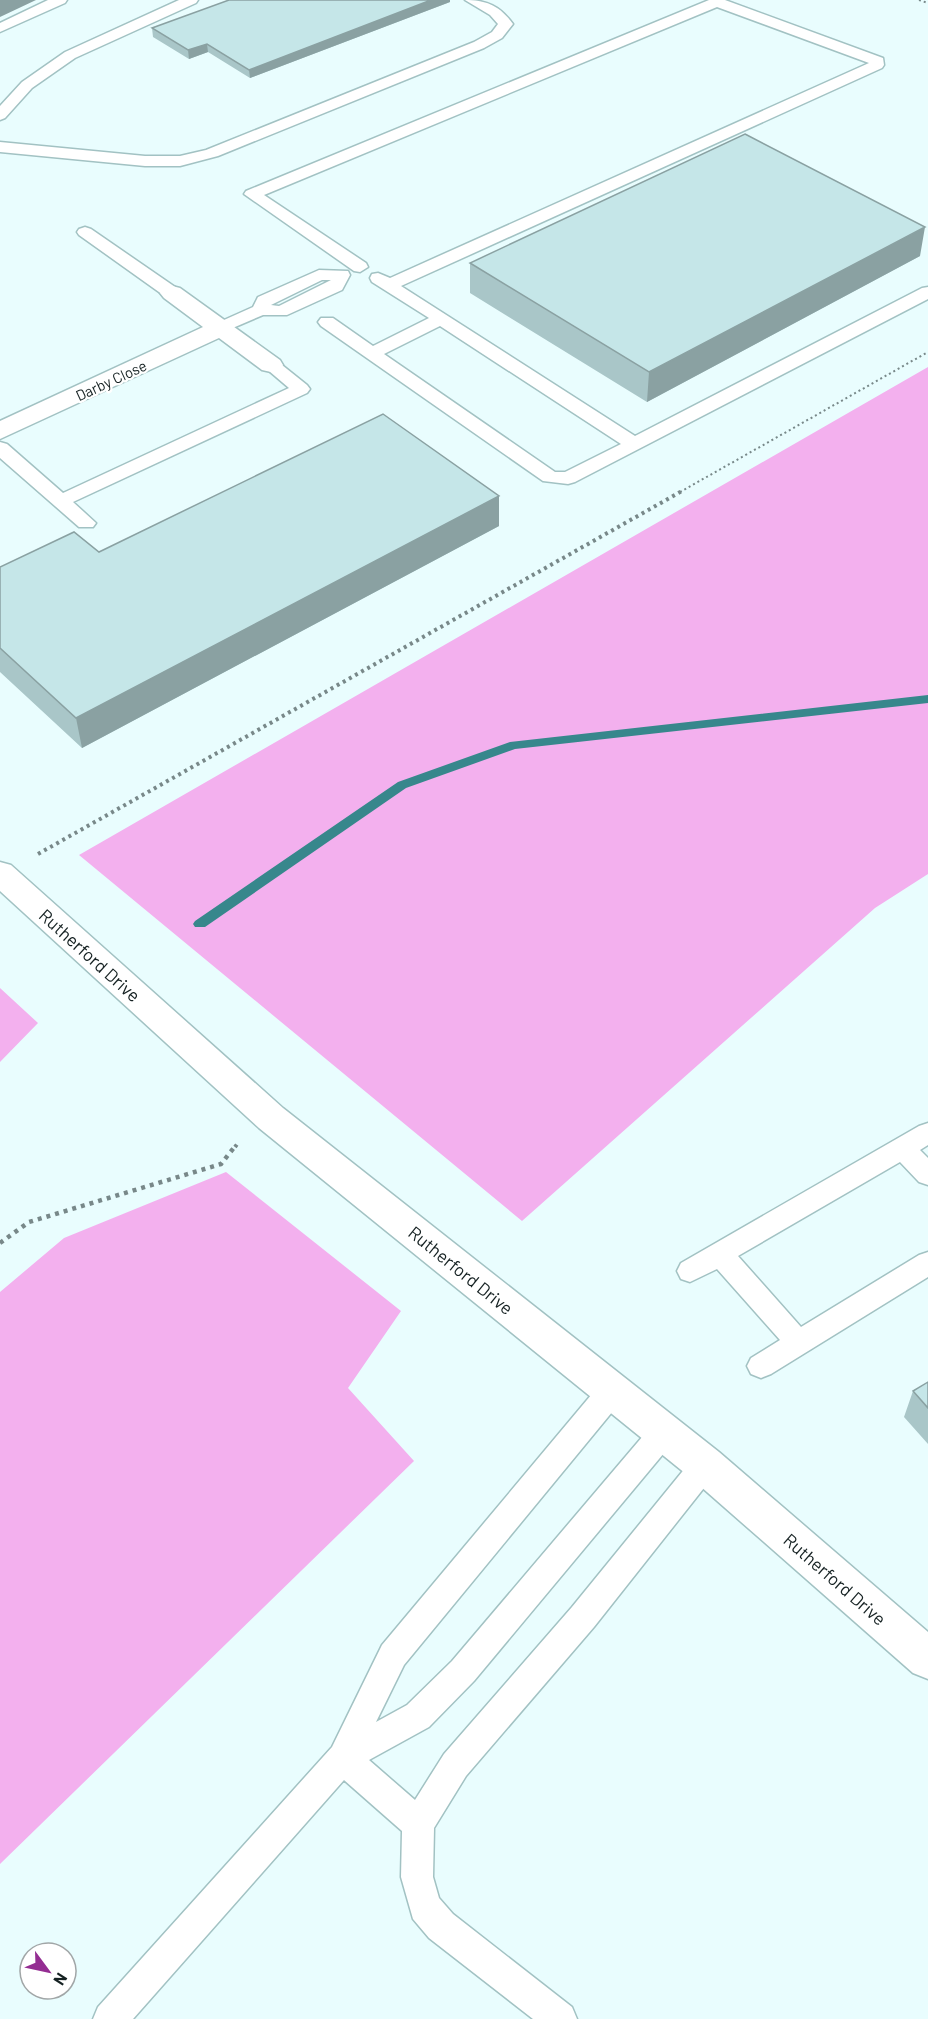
<svg xmlns="http://www.w3.org/2000/svg" width="928" height="2019" font-family="Barlow,sans-serif">
	<rect width="100%" height="100%" fill="#e9fdfe"/>
	<path fill="#f3b0ee" d="M928,367V874L875,908L522,1221L79,855Z
		M0,988L38,1023L0,1062Z
		M226,1172L401,1311L348,1388L414,1461L0,1864V1292L64,1238Z"/>
	<g fill="none" stroke-linecap="round" stroke-linejoin="round">
		<path fill="#37878c" fill-rule="evenodd" d="M928,695V703L515,749L406,788L205,927H195L193,924L195,921L398,782L510,742Z"/>
		<g stroke="#a2c2c3" stroke-width="3">
			<path id="service" d="M48,0H67L65,3L0,32V23Z
				M179,0H198L196,3L75,58L32,88L5,118L0,120V106L22,82L65,52Z
				M465,0C487,0 500,6 513,24L502,38L484,48L218,156L180,166H145L0,152V142L145,156H180L206,150L474,42L492,32L498,24L490,15Z
				M709,0H725L883,58L884,65L882,68L401,286L635,436L922,288L928,287V299L575,482L568,484L543,481L321,326L318,322L321,318H333L373,346L429,318L372,282L370,278L372,274L378,273L390,278L869,63L717,7L264,195L366,263L368,267L360,272L354,271L244,194L246,191ZM440,326L621,444L565,472H555L384,354Z
				M85,227L91,229L178,289L181,293L178,297H166L79,235L77,232L79,229Z
				M319,270L348,271L350,275L342,290L287,315H263L221,333L215,332L212,328L215,324L253,307L258,297ZM322,280H331L279,306L271,305Z
				M271,360L277,361L307,385L310,389L307,393L73,502L96,523L93,527H79L0,458V442L7,444L63,493L289,388L262,365L265,361Z
				M928,1123V1145L920,1150L928,1158V1185L919,1182L900,1162L738,1256L801,1327L919,1255L928,1252V1277L771,1374L761,1378L751,1374L747,1366L751,1358L780,1340L717,1269L690,1282L681,1279L677,1271L681,1263L919,1126Z
				M612,1379L622,1382L626,1391L622,1400L404,1665L376,1722L407,1705L452,1661L654,1423L664,1419L674,1423L678,1432L674,1441L474,1681L429,1727L369,1760L415,1800L444,1754L572,1607L695,1456L705,1452L715,1456L719,1465L715,1474L594,1627L466,1776L434,1828L433,1877L439,1898L453,1914L572,2007L577,2019H533L429,1938L413,1919L401,1877L402,1831L344,1780L133,2019H93L98,2007L332,1747L382,1645L602,1382Z"/>
		</g>
		<g stroke="#a2c2c3" stroke-width="3">
			<path id="minor" d="M172,286L180,288L280,360L283,365L280,370L271,372L262,370L219,338L0,439V421L203,327L164,298L160,293L164,288Z
				M0,862L11,865L283,1108L719,1452L928,1632V1679L913,1673L691,1478L259,1128L0,891Z"/>
		</g>
		<path stroke="#788889" stroke-width="2" stroke-dasharray="2 3" stroke-linecap="butt" d="M919,0L928,3
			M680,492L928,352"/>
		<path stroke="#788889" stroke-width="4" stroke-dasharray="3 4" stroke-linecap="butt" d="M38,854L682,491
			M235,1147L238,1143"/>
		<path stroke="#788889" stroke-width="4.5" stroke-dasharray="4 5" stroke-linecap="butt" d="M0,1243L29,1222L221,1164L236,1145"/>
		<use href="#service" fill="#fff" fill-rule="evenodd"/>
		<use href="#minor" fill="#fff" fill-rule="evenodd"/>
	</g>
	<path fill="#a9c6c8" d="M450,2L250,78L208,52L189,59L153,37L152,28Z
		M920,256L647,402L470,293V263Z
		M499,496V526L82,748L0,672V567Z
		M928,1382V1444L904,1417L913,1391Z"/>
	<path fill="#8aa1a2" d="M0,0H36L0,17Z
		M431,0H450V2L250,78L249,70Z
		M207,44L208,52L189,59L188,50Z
		M925,227L920,256L647,402L649,372Z
		M499,496V526L82,748L76,718Z"/>
	<path fill="#c5e6e8" stroke="#8aa1a2" stroke-width="1.5" d="M229,0H431L249,70L207,44L188,50L152,28Z
		M745,134L925,227L649,372L470,263Z
		M383,414L499,496L76,718L0,648V567L74,532L99,552Z
		M928,1382V1408L913,1391Z"/>
	<g text-anchor="middle" dominant-baseline="central" stroke-width="4.5" stroke-linejoin="round" paint-order="stroke">
		<g font-size="15" fill="#152122" stroke="#fff">
			<text transform="translate(111 380) rotate(-25)">Darby Close</text>
		</g>
		<g font-size="18" fill="#152122" stroke="#fff">
			<text transform="translate(90 955) rotate(42)">Rutherford Drive</text>
			<text transform="translate(461 1270) rotate(39)">Rutherford Drive</text>
			<text transform="translate(835 1579) rotate(41)">Rutherford Drive</text>
		</g>
	</g>
	<g transform="translate(48 1971) rotate(123)"><circle r="28" fill="#ffffff" stroke="#a1a6a7" stroke-width="1.5"/>
	<path d="M0-4.5L10 22L0 15L-10 22Z" fill="#942d92"/>
	<text y="-9" font-size="16" font-weight="bold" text-anchor="middle" fill="#152122">N</text>
	</g>
</svg>
